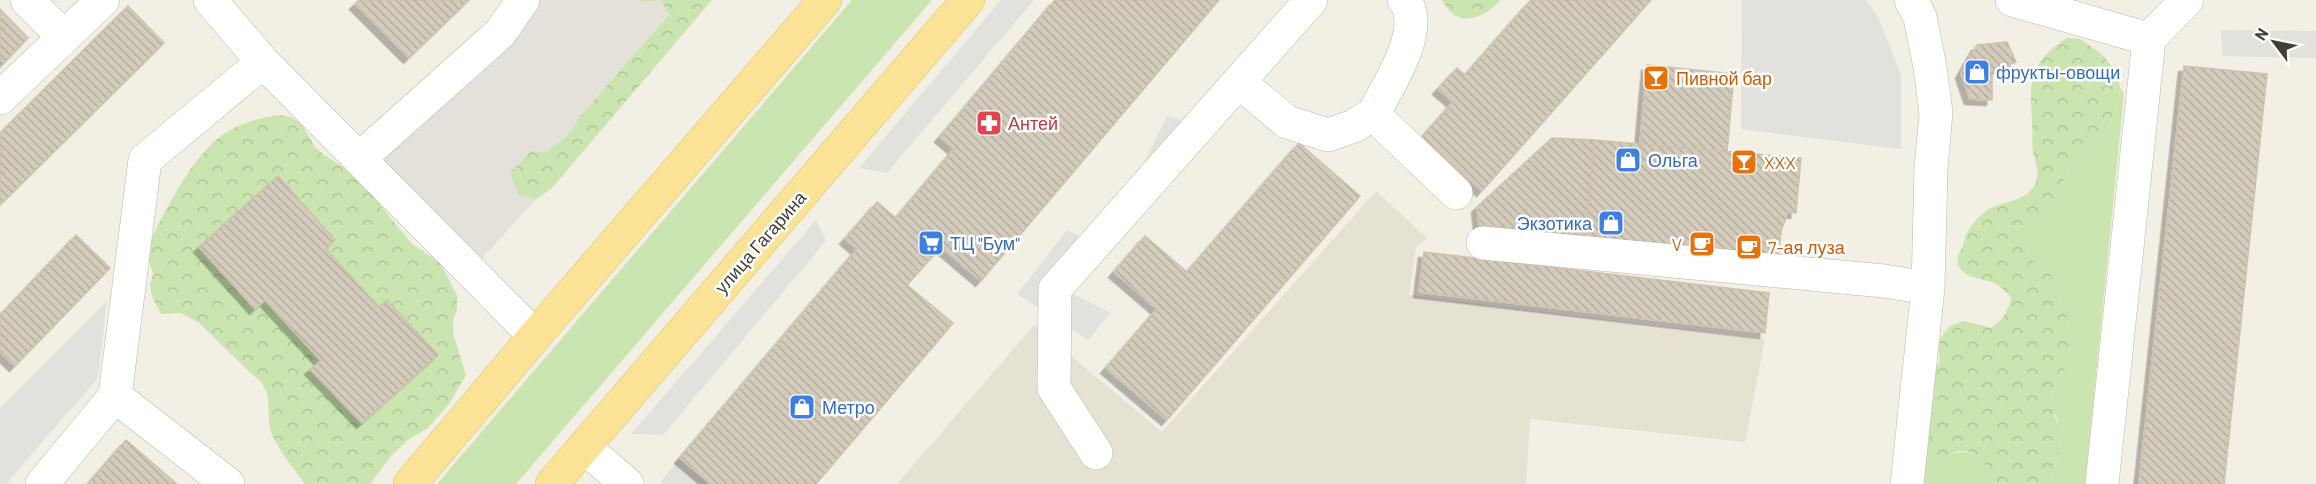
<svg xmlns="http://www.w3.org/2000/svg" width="2316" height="484" font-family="Barlow,sans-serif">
	<defs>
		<pattern id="forest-crowns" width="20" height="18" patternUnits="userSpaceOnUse" patternTransform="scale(1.5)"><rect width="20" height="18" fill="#cae5af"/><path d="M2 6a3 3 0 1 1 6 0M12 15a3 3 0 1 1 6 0" fill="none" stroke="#afc697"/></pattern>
		<pattern id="building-back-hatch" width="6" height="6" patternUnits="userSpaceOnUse" patternTransform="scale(1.5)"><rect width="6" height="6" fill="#d3cbbb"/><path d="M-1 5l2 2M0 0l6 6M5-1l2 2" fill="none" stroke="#b6afa1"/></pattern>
		<filter id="shadow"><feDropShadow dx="-5.5" dy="5.5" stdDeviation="0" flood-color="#0004"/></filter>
	</defs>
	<rect width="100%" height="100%" fill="#f2efe5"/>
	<path fill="#e5e1d3" d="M1376,191L1427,238L1416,247L1409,295L1765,339L1745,442L1530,419L1526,484H897L1034,325L1162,432Z"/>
	<path fill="#e4e0da" d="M533,0H640L642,2L661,0L669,15L582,114L568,135L545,153L519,194L535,200L477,264L372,162Z"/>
	<path fill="#cae5af" d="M852,0H932L516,484H437Z
		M2120,88L2124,94L2085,484H2051L2061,444L2057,418L2050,406L2052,394L2063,374L2070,349V326L2050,273L2038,266L2030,256L2025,243L2026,230L2058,192L2069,170L2104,135L2116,112Z
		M1920,438L1949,455C1973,446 1991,460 1990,484H1915Z"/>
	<path fill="url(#forest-crowns)" d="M640,0H712L552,188L535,200L519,194L510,173L531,151L545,153L568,135L582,114L669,15L661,0L642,2Z
		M1442,0H1501C1483,19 1457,30 1442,0Z
		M2067,38L2080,39L2103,55L2118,75L2120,88L2116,112L2104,135L2069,170L2058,192L2026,231L2025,243L2030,256L2038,266L2050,273L2070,326L2071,337L2068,364L2052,394L2051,406L2060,431L2061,444L2051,484H1990C1990,466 1981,452 1962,451C1953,451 1947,458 1938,455C1930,452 1925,445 1920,438L1932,374L1940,361L1938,349L1941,337L1950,326L1964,321L1991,328C2003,320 2008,312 2011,297C2006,292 2001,286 1994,283C1982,278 1954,278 1958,256C1959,253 1961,251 1962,248C1964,244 1964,239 1966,235C1971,224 1983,211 1995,206C2006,202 2023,200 2031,190C2041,178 2037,169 2034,156C2031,144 2033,132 2032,120C2029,80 2030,62 2067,38Z
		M280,115L291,117L301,123L315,147L324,155L357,176L411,243L440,263L457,295V309L453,321V333L466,375L449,404L428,428L409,439L390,457L370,484H305C294,469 281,453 273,437C263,416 277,391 254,376L198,322L180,313L161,314L152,296L150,285L153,274L146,251C162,215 194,150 230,130C244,122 264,117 280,115Z"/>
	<path fill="#e3e1dd" d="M1001,0H1034L887,173L859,168Z
		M1742,0H1866L1878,17L1901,75V149L1741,129Z
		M2221,30L2316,31V58L2223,56Z
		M1167,116L1205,127L1173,181L1142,167Z
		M816,220L826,241L663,435L631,434Z
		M1067,230L1101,246L1073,294L1111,313L1088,340L1017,294Z
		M107,301L98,378L6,484H0V408Z
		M680,458L711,484H659Z"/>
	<path fill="url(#building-back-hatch)" stroke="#cdc3ae" stroke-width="1.5" filter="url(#shadow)" d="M359,0H469L409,58L355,4Z
		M1055,0H1219L981,281L941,247L907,285L953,323L816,484H711L680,458L857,249L845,239L877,202L896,218L954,149L940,137Z
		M1531,0H1651L1482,191L1422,137L1453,102L1438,89L1457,68L1465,75Z
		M128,6L164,43L0,205V133Z
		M0,9L28,38L4,63L0,59Z
		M2007,42L2016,62L1992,71V100L1970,99L1961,73L1977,45Z
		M1647,65L1734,74L1727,152L1640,144Z
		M2184,66L2267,74L2224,484H2139Z
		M1552,138L1594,140L1586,234L1479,225L1477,207Z
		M1594,140L1801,158L1796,213L1788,212L1781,231L1778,260L1585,242Z
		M1299,143L1360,196L1167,420L1106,368L1157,309L1114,272L1145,236L1187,272Z
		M278,176L335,240L326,249L379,307L387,300L438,355L362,423L310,369L321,361L265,300L255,309L199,247Z
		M76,235L110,268L15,366L0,352V315Z
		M1424,252L1769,293L1765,333L1419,292Z
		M126,440L177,484H88Z"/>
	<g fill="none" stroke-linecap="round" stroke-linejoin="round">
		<g stroke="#bdb7a8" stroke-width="34">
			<path id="minor" d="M27,0L64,37
				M210,0L263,62L535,336
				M1404,0C1427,28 1387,88 1373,114L1456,193
				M2012,0L2149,39L2102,484
				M2149,39L2187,0
				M1239,82L1287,122L1328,135L1354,126L1373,114
				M0,98L103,0
				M359,159L500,33L523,0
				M1483,243L1884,281L1928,288
				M115,396L228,484
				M584,447L627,484
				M1096,453L1054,388L1055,289L1311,0
				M42,484L115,396L145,160L263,62
				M1907,484L1928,288L1931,168L1936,113L1930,67L1920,17L1911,0"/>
		</g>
		<g stroke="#dec166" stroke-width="34">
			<path id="major" d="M410,484L535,336L825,0
				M552,484L968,0"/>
		</g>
		<use href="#minor" stroke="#fff" stroke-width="33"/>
		<use href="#major" stroke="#fae396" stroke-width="33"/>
	</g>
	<defs>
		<g id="shop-square" transform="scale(1.35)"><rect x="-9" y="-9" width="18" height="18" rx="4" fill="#3f7fe0" stroke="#fff"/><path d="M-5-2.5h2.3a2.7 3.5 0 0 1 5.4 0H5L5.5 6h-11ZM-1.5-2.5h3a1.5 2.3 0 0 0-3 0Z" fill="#fff"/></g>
		<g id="bar-square" transform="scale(1.35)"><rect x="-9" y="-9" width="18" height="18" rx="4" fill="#e8710a" stroke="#fff"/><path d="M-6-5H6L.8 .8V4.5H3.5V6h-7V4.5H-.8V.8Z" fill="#fff"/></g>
		<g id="pharmacy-square" transform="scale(1.35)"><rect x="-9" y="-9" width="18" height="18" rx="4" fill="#e0444e" stroke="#fff"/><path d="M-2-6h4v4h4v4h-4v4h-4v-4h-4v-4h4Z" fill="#fff"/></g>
		<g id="supermarket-square" transform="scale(1.35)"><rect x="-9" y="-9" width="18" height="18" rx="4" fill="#3f7fe0" stroke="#fff"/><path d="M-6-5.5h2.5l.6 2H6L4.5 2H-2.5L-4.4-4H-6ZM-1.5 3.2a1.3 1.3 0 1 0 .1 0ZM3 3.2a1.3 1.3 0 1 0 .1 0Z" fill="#fff"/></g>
		<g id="cafe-square" transform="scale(1.35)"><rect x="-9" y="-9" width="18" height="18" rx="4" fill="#e8710a" stroke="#fff"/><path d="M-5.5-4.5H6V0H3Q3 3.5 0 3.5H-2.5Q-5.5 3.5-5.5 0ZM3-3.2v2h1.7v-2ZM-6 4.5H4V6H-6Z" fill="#fff"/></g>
	</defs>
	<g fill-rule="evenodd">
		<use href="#shop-square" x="1977" y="72"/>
		<use href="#bar-square" x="1656" y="78"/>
		<use href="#pharmacy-square" x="989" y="123"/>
		<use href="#shop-square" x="1628" y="160"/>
		<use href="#bar-square" x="1744" y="162"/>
		<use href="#shop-square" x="1611" y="223"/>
		<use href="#supermarket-square" x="931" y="243"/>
		<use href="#cafe-square" x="1702" y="244"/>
		<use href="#cafe-square" x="1749" y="247"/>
		<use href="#shop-square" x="802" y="407"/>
	</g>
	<g text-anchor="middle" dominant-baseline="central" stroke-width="5" stroke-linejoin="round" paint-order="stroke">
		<g font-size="18" fill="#366cbe" stroke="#fff" text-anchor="start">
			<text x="1996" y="72">фрукты-овощи</text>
			<text x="1648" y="160">Ольга</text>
			<text x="1592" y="223" text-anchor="end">Экзотика</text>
			<text x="950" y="243">ТЦ "Бум"</text>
			<text x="822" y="407">Метро</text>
		</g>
		<g font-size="18" fill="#c56008" stroke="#fff" text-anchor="start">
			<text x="1676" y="78">Пивной бар</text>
			<text x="1764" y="162">XXX</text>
			<text x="1682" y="244" text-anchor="end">V</text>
			<text x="1768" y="247">7-ая луза</text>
		</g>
		<g font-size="18" fill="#be3a42" stroke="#fff" text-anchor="start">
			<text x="1008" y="123">Антей</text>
		</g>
		<g font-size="18" fill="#443f35" stroke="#fff">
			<text transform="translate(760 242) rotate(-49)">улица Гагарина</text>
		</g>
	</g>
	<g transform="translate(2274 42) rotate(302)" stroke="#ffffff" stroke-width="4.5" paint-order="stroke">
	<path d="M0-4.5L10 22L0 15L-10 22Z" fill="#443f35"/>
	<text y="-9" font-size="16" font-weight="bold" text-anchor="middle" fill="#443f35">N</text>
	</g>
</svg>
